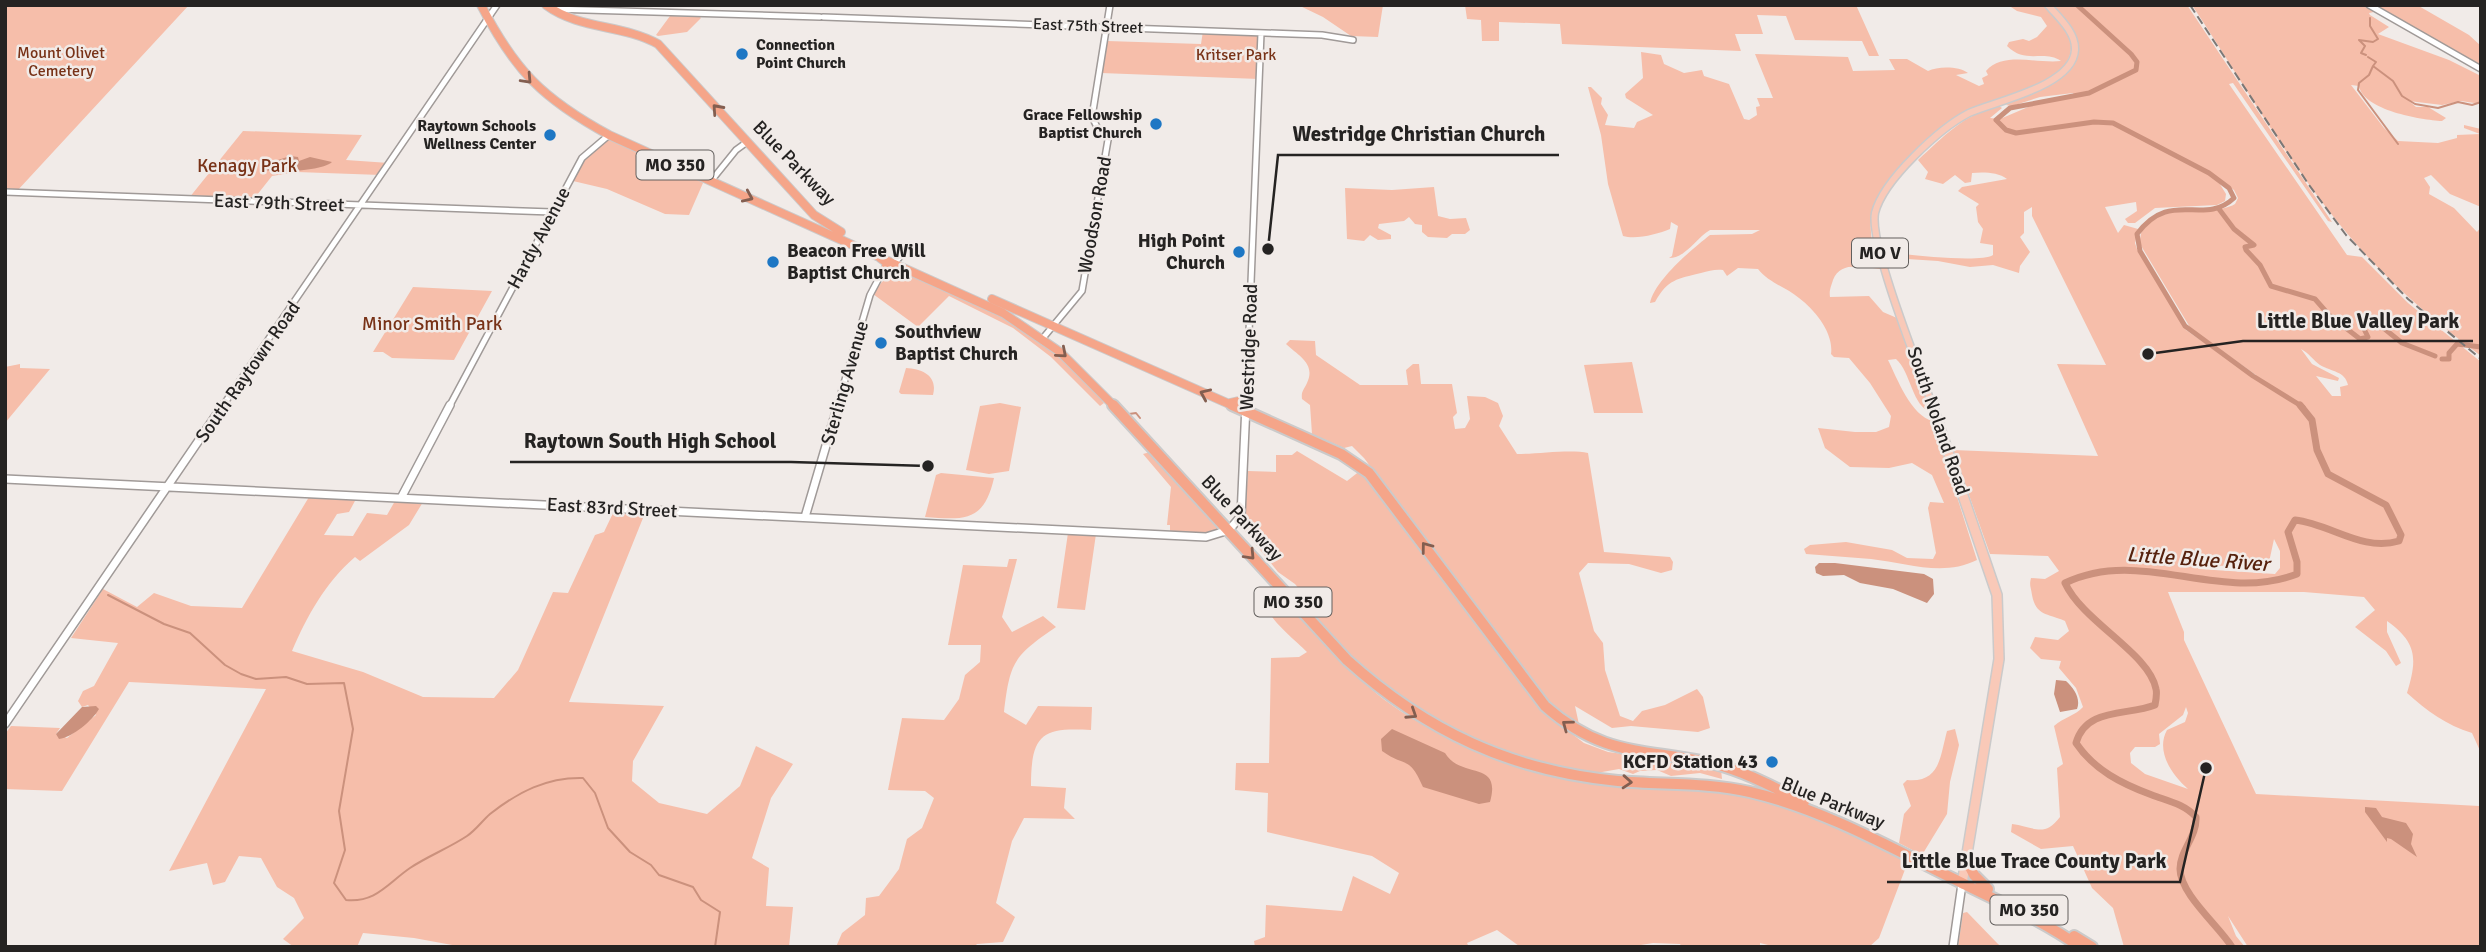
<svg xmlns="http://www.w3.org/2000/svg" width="2486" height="952" font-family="Signika,sans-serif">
	<rect width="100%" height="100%" fill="#f1ebe8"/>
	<path fill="#f6beaa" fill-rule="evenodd" d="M5,5H189L17,191L5,190Z
		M1298,5H1383L1378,37L1351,36L1323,17Z
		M1465,5H1856L1879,56H1869L1862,41L1795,40L1786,16L1757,15L1763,34H1735L1741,51L1562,44L1560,24L1499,22V41H1482L1481,20L1467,19Z
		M2008,5H2045C2051,12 2058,18 2063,25C2100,79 2000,96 1970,110C1935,126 1883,176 1873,212C1867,232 1874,251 1881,269C1863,268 1841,260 1833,280C1831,287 1829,290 1830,297L1869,296L1883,312L1897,318L1931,412C1912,407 1911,372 1896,359L1888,360C1897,378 1911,416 1933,421L1977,560C1943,577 1907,563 1871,559C1850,557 1828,556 1806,554L1804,549L1810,545L1846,542L1892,550L1907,558L1933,559L1936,553L1928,508L1930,502L1944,503L1932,475L1912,463L1889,468L1850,467L1825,448L1818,428L1855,432H1876L1889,427L1891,416L1870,383L1849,358L1834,357L1831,354C1834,333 1815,310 1799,298C1786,287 1769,283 1758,269L1738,268L1727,276L1723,270C1715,269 1709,271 1701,273C1677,279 1668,279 1655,302L1650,303C1655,280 1691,250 1710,235L1752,234L1760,230H1710C1696,238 1686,258 1669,258L1672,256L1678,226L1671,222L1670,229C1658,234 1636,240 1623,236L1608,184L1601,135L1588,87H1591L1602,98L1601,104L1608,115L1605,125L1634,128L1637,122L1653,115L1626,98L1625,94L1643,78L1641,52L1661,55L1664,64L1684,73L1702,70L1704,76L1729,84L1744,119L1749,120L1757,115L1756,107L1760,106L1757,98H1773L1755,54L1848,57L1853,71L1895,70L1889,59H1907L1928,71C1938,66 1959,66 1968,73L1956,75L1979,86L1984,84L1982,78L1988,75L1986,71C2003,51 2038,64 2061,61C2044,49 2026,65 2007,46L2009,42L2023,39L2029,41L2037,37L2047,26L2041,17L2017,11Z
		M2051,5H2187L2332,222L2328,221L2233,83L2229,84L2347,255L2362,257L2408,303L2481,362V753L2472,733C2446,725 2427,711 2407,693C2417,660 2418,643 2387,621V632L2401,663L2396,666L2386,651L2355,627L2375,610L2364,597L2304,592H2168L2184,632V640L2256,794L2479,806L2481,947H2248L2228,916L2236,936L2245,947H2124L2113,908L2092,888L2073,846L2041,849L2011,832L2012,824C2035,827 2044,838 2060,817L2057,768L2063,764L2054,726C2064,717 2075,716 2083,707L2076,688L2059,668L2061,661L2041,659L2030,648L2035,637L2058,640L2069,631L2065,621C2047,613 2036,616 2032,595C2031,587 2029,586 2031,578L2045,579L2059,571L2048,556L1990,554L1953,450L2098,456L2057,364L2106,365L2032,216V207L2024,212V233L2020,237L2030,252L2020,266L2019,273L1993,265L1970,267L1938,261L1892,258L1889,255L1894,253C1913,255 1980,263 1993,255V245L1980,243L1983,229L1978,222L1976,207L1979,204L1958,191L1962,187L2007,179C1998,172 1983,172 1972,173L1971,182L1965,183L1955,175L1943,184L1925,179L1928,172L1918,160C1942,138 1965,113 1999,106L2002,108L1990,118L2000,119L2047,99L2075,96L2073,93L2040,97L2012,106L2006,105C2040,84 2070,92 2077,43ZM2215,176L2234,190L2238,198L2235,204C2208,220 2140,194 2140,244L2191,329L2256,375L2254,378L2186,330L2137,249L2135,243L2138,229L2124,225L2118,233L2105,207L2136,202L2137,211L2125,219L2128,223H2135L2155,208L2217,205L2225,201L2226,194ZM2301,349C2309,353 2313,360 2320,365C2332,372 2345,371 2348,385L2340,387L2341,396H2332L2316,376L2338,381L2339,378L2312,364ZM2274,539L2280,551V568L2275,574L2199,569L2193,565L2268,567ZM2186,707L2188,713L2185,722L2167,730C2155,752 2173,776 2188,789L2145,774L2131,763L2130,753L2135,747H2155L2160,744L2159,734L2183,715Z
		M2192,5H2362L2374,12L2369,13L2370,15L2389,27L2378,34L2449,60L2481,76V104L2461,101L2442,105L2409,101L2416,107H2428L2446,118L2442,121C2421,120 2363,110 2359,86L2351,85L2384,128L2398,141L2438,143L2457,138V135L2480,134L2464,128V125L2481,129V207L2450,194L2431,175L2424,178L2430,187L2429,194L2454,208L2477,232L2481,227V356C2434,321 2389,283 2351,238C2291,168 2243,82 2192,5Z
		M2373,5H2417L2469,35L2481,46V67Z
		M670,16L700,17L701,18L687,32L658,36L656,35Z
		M1203,31L1260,34L1259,79L1101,73L1107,41L1201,44Z
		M243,131L362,135L346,160L389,163L381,175L297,172L272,176L253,200L189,198Z
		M606,139H611L701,179L703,183L689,215L665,214L607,189L573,181L589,153Z
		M1434,187L1438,216L1450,219L1466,218L1470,230L1465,234H1452L1447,238L1428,237L1422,232V225L1415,224L1409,217L1404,221L1379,224L1378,228L1391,235V239L1378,240L1370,235L1364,241L1347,239L1345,188L1392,190Z
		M895,268C974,300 1051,332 1104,403L1100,406L1051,357L1013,328L949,296L918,327L873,294L887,275Z
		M413,287L492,291L454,360L392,358L383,352H373Z
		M1290,340L1315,341L1316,355L1360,385H1408L1406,370L1413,364H1419L1421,384H1452L1457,413L1453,417L1455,429L1465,428L1470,419L1467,396L1485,397L1498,403L1503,416L1499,426L1517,454C1537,454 1571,449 1588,453L1604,552L1670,557L1673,562L1672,570L1661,573L1629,564L1588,563L1579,573L1594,631L1603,643L1605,670L1620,716L1633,721L1642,711L1665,705L1697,689L1703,697L1710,728L1698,732L1631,726L1612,728L1575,706L1580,729L1552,707L1364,458L1352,446L1344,448L1312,434L1310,405L1302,399C1301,391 1304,390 1307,383C1316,364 1299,356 1286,344Z
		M1632,362L1643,413H1594L1584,365Z
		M20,364V368L50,369L5,423V367Z
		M906,368C923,369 938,376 933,395L901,394L899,392Z
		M1000,403L1021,407L1009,471L989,474L966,470L980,406Z
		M1297,451L1347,481L1361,470L1533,700L1555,721L1584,743L1608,752L1712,766L1721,769L1722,779L1700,773L1671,776L1657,770L1640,771L1633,774L1619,769L1591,774L1567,769L1500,750L1461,733L1407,703L1366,671L1317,621L1316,609L1295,584L1278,572L1244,530L1248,471L1276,472V455H1292Z
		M1150,452L1219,530L1212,534L1170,533V525H1167L1171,487L1143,454Z
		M941,473L994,478C984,522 965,520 925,517L936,475Z
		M309,497L356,499L349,512L337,514L324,535L353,536L367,513L387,515L395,501L423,502L409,525L360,561L355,557C325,583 307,616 292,651L363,672L423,697L494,698L518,670L553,592L568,593L595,535L604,532L614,511L645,513L569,702L664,706L633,761L632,781L659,803L707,814L740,786L756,746L793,764L771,798L752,858L769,868L766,906L793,907L789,947H463L414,938L363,933L357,947H294L283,939L304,918L294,898L277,887L261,858L239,856L225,882L213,885L207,863L169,871L266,689L129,682L62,791L5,789V734L11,726L60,728L56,734L67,738L96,715L88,705L82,707L78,701L83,691L94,686L118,643L71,638L103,589L137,607L154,593L191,606L242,608Z
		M1068,533L1096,534L1085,610L1057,608Z
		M1009,559H1017L1002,617L1012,632L1043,616L1056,627C1014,656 1010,661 1004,712L1026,725L1038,706L1092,707L1091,730C1042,727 1031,734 1031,786L1066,788L1064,808L1075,819L1024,818L1012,841L996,903L1015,917L1003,942L977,944L974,947H836L842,933L865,915L866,898L879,896L899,869L907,839L922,828L934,798L925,791L888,790L902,718L944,720L959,699L965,675L980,662L981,645H948L963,565L1007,567Z
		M1291,606C1314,631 1336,657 1361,680C1400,717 1450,740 1499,760L1743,795L1810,813L1909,859L1879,938L1869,947H1776L1760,943V947H1682L1680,944L1653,943L1629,947L1519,946L1497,930L1467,943L1469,947H1255L1254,941L1265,937L1266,905L1342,911L1353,876L1390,894L1399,873L1372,856L1267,832L1268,793L1235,790L1236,763H1269L1271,658L1299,657L1307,652C1297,642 1274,623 1270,613Z
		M1955,729L1959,745L1950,782L1947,814L1922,855L1899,843L1904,814L1911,806L1903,784L1907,780C1940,783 1940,757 1947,731Z
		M1967,912L1998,944L2002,947H1958L1963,913Z"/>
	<path fill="#cb917d" d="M290,156L298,157L299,161L310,157L332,162C322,171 278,173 265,170L275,161Z
		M1819,563H1835L1924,574L1933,579L1934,594L1927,603L1893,589L1860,583L1844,575L1823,576L1816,573L1815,567Z
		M2056,680L2066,681C2074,688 2081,699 2077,709L2060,712L2054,694Z
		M96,706L99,709C92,721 73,737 59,739L56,734L82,707Z
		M1392,729L1445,753C1461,780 1502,759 1490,802L1479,804L1423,787C1409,755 1406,768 1382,751L1381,739Z
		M2365,807L2376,808L2382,817L2406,823L2413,834L2411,844L2417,857L2391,839L2387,838V842L2365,812Z"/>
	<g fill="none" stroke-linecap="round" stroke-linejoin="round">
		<path stroke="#cb917d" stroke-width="2" d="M2366,55L2361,53L2365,46L2359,40L2373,42L2378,39L2370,26V18
			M2368,57L2376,62L2373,66L2393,81L2402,96L2415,104L2438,108L2458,102L2472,105L2481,102
			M2373,66L2369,75L2359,83L2358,90L2398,144
			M1129,414L1136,413L1140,418
			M108,595L164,624L190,633L225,665L241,674L256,679L286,677L307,684L344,683L353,729L339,811L345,850L334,883L346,900C376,903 388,883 410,868C428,856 449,848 467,836C476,830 482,821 490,814C518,792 547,777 583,778L595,793L608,828L630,852L651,865L659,875L693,887L701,900L720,912L715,947"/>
		<path stroke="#cb917d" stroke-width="5" d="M2077,5L2131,54L2137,62L2136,70L2089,93L2010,108L1996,120L2006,130L2016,133L2094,122L2113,123L2209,173L2229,188L2234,198C2203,227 2171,188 2137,234L2140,251L2185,326L2253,376L2303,407
			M2219,209L2234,229L2254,245L2245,247L2246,250L2260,265L2271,286L2315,299L2329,315L2360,339L2368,337L2362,325L2381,326L2402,343L2435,356
			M2442,359H2449V353L2457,344L2481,347"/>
		<path stroke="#cb917d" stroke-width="7" d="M2232,947C2219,926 2180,894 2180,869C2180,850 2197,837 2196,817C2184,804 2168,801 2152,795C2122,784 2094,770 2076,743C2086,707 2127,716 2155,705C2156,700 2157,693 2156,689C2149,653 2083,622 2065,583C2141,546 2219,604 2297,574V562L2288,532L2295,520C2331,524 2362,552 2399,541L2401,535L2386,505L2328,474L2317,450L2312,420L2300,405"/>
		<g stroke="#a09a98" stroke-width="8">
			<path id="secondary-far1" d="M2369,5L2481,69
				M552,9L820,17
				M823,17L1322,35L1353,40
				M711,181L736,150L747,142
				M5,192L552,212
				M1043,338L1082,291L1109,134L1099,131L1092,117L1110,5
				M222,407L497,5
				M449,407L582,158L609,135
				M837,407L870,295L879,278L899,258
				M1246,407L1261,33"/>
		</g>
		<g stroke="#a09a98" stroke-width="10">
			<path id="secondary" d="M5,479L1206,537L1229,530L1241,516L1246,405
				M401,498L450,405
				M805,517L838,405
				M5,724L223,405
				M1953,947L1962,884"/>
		</g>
		<g stroke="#cbcaca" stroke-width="9">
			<path id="primary-far1" d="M1933,407C1920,370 1869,245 1875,213C1883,180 1940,128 1969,113C1996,101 2073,86 2075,50C2076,32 2058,17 2048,5"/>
		</g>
		<g stroke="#cbcaca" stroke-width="12">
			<path id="primary" d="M1932,405L1997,595L1999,659L1962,884"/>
		</g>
		<g stroke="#cbcaca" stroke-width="10">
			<path id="highway-far1" d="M481,5C515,71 543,99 609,135L1003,313L1060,352L1115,407
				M546,5C580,30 622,24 658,44L814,215L841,232
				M880,258L887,263L884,273
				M992,299L1236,407
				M1230,403L1243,400L1248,391"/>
		</g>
		<g stroke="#cbcaca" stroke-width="14">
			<path id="highway" d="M1113,405L1347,660C1426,731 1511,771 1618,781C1661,785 1706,782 1750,792C1822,809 1888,846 1954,879C1997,901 2041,919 2080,947
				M1232,405L1341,454L1369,473L1545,706C1604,758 1645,748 1715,764C1746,772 1775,788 1804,802
				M1966,859L1974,875L1988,889
				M2074,936L2092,947"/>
		</g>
		<use href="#secondary-far1" stroke="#fff" stroke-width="5"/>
		<use href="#secondary" stroke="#fff" stroke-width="7"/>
		<use href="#primary-far1" stroke="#f9c9b8" stroke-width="6"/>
		<use href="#primary" stroke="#f9c9b8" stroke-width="9"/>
		<use href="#highway-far1" stroke="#f5a589" stroke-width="8"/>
		<use href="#highway" stroke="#f5a589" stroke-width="10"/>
		<path stroke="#7c7876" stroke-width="2" stroke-dasharray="9 4.5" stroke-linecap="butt" d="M2190,5L2309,185L2346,235L2408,299L2481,359"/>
	</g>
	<defs><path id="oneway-chevron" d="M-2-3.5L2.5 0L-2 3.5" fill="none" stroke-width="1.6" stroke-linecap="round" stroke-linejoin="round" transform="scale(1.75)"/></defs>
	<g stroke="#835e50">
		<use href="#oneway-chevron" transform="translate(527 79) rotate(47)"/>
		<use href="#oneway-chevron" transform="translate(717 109) rotate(-132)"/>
		<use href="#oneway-chevron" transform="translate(748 197) rotate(24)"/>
		<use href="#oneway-chevron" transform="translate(1062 353) rotate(41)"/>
		<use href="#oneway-chevron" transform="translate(1205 394) rotate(-156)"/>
		<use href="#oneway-chevron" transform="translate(1426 547) rotate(-127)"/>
		<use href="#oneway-chevron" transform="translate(1250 555) rotate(47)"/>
		<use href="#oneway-chevron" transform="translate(1412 714) rotate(33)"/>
		<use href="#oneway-chevron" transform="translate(1567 725) rotate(-143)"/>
		<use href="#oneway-chevron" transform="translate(1627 782) rotate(4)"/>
	</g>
	<g fill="#1e77c4" stroke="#f1ebe8" stroke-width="2.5">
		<circle cx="742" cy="54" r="7"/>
		<circle cx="1156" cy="124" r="7"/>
		<circle cx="550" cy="135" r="7"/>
		<circle cx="1239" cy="252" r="7"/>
		<circle cx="773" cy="262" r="7"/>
		<circle cx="881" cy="343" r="7"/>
		<circle cx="1772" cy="762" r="7"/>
	</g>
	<g text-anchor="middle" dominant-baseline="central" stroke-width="5" stroke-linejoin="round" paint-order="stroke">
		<g font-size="16" fill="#252322" stroke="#f1ebe8">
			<text transform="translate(1088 26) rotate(2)">East 75th Street</text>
		</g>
		<g font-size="16" font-weight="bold" fill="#252322" stroke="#f1ebe8" text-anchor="end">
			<text x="756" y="45" text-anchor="start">Connection<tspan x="756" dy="18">Point Church</tspan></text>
			<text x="1142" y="115">Grace Fellowship<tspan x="1142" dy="18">Baptist Church</tspan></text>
			<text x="536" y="126">Raytown Schools<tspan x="536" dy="18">Wellness Center</tspan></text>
		</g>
		<g font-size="16" fill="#783217" stroke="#f1ebe8">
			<text x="61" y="53">Mount Olivet<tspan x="61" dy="18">Cemetery</tspan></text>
			<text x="1236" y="55">Kritser Park</text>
		</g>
		<g fill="#f1ebe8" stroke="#625f5d" stroke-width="2">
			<rect x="636.5" y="150.5" width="77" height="29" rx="5"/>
			<rect x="1852" y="238.5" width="56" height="29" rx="5"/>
			<rect x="1254.5" y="587.5" width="77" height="29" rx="5"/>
			<rect x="1990.5" y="895.5" width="77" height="29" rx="5"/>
		</g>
		<g font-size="18" font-weight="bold" fill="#252322">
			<text x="675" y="165">MO 350</text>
			<text x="1880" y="253">MO V</text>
			<text x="1293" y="602">MO 350</text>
			<text x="2029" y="910">MO 350</text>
		</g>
		<g font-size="19" fill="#252322" stroke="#f1ebe8">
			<text transform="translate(794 163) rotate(46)">Blue Parkway</text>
			<text transform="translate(279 203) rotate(2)">East 79th Street</text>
			<text transform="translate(1095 215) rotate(-80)">Woodson Road</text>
			<text transform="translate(539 238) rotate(-62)">Hardy Avenue</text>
			<text transform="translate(1249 347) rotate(-88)">Westridge Road</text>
			<text transform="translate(248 372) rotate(-55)">South Raytown Road</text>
			<text transform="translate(845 383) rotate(-74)">Sterling Avenue</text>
			<text transform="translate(1938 421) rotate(71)">South Noland Road</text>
			<text transform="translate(612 508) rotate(3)">East 83rd Street</text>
			<text transform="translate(1242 518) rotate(47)">Blue Parkway</text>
			<text transform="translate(1833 803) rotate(22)">Blue Parkway</text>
		</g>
		<g font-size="19" fill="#783217" stroke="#f1ebe8">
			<text x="247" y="166">Kenagy Park</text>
			<text x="432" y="324">Minor Smith Park</text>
		</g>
		<g font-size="19" font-weight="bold" fill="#252322" stroke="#f1ebe8" text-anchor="end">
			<text x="1225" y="241">High Point<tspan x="1225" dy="22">Church</tspan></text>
			<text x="787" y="251" text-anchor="start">Beacon Free Will<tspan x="787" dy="22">Baptist Church</tspan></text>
			<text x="895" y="332" text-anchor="start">Southview<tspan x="895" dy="22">Baptist Church</tspan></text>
			<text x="1758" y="762">KCFD Station 43</text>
		</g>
		<g font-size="21" font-style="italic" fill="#56210d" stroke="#f1ebe8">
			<text transform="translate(2198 559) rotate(4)">Little Blue River</text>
		</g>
	</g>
	<path fill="none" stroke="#252322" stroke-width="2.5" d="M1268 249L1278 155H1559M2148 354L2243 341H2473M928 466L791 462H510M2206 768L2180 882H1887"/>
	<g fill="#252322" stroke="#f1ebe8" stroke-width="2.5">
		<circle cx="1268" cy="249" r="7"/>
		<circle cx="2148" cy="354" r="7"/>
		<circle cx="928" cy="466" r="7"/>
		<circle cx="2206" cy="768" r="7"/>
	</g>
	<g font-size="21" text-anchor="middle" font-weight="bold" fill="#252322" stroke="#f1ebe8" stroke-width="5" stroke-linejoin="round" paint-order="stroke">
		<text x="1419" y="141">Westridge Christian Church</text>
		<text x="2358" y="328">Little Blue Valley Park</text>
		<text x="650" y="448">Raytown South High School</text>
		<text x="2034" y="868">Little Blue Trace County Park</text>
	</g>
	<rect width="2486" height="952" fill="none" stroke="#252322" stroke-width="14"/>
</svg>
